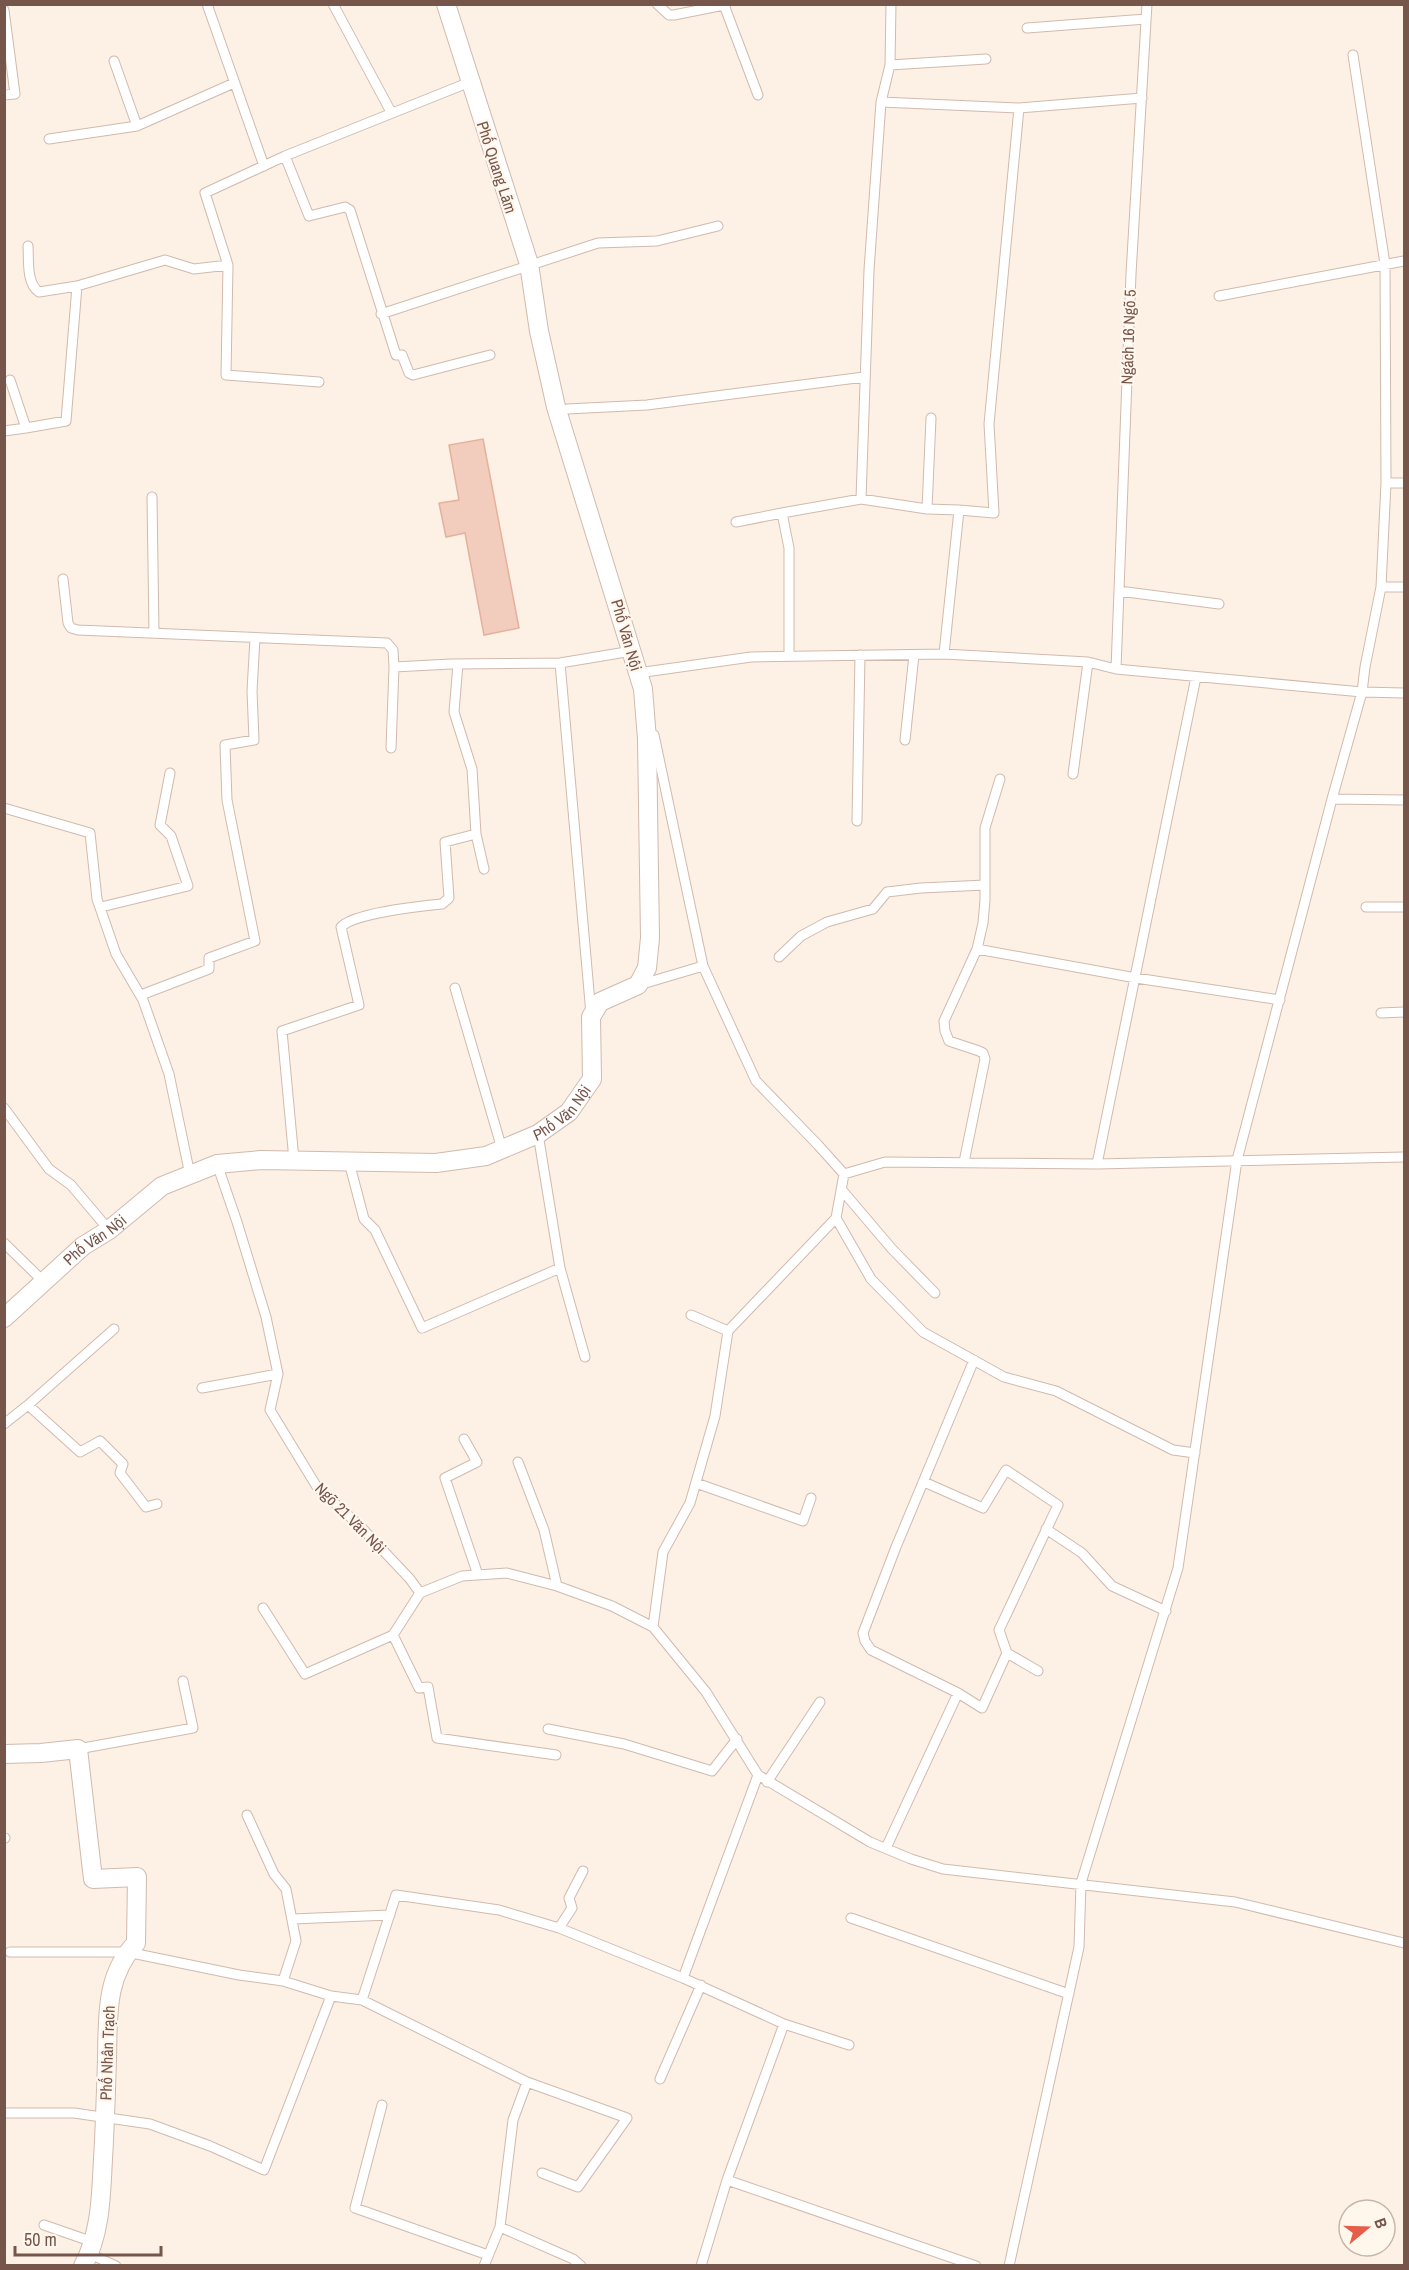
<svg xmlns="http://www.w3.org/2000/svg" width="1409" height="2270" font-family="'Archivo Narrow',sans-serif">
	<rect width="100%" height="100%" fill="#fdf1e5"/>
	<path fill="#f2cdbd" stroke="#e5b19d" stroke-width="1.5" d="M483,439L519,628L484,635L465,533L446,537L439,503L459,500L449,445Z"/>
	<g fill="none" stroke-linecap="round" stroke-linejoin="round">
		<g stroke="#d0baae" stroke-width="11">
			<path id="lane" d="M207,4L264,166
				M333,4L391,112
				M657,4L669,15H674L724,5
				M726,4L724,5L758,95
				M4,10L15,94L4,95
				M1027,28L1146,19
				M114,61L137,126L234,83
				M890,65L986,59
				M881,102L1019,108
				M49,139L137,126
				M285,156L309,216L345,207L350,210L396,355H402L409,373L413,375L490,355
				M28,246C29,260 26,283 39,292L77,286
				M1219,296L1404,261
				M381,314L598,243L657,241L718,226
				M10,380L26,428L66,421L77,286L165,260L194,269L228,265
				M319,382L226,375L228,265L205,193L285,156L470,82
				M567,409L647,405L864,377
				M4,431L26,428
				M1386,483H1404
				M152,497L154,633
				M861,499L869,270L881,102L890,65L891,4
				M927,509L931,418
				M959,510L994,513L989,424L1019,108L1142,98
				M736,522L782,513
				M63,579L68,623L71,628L78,630L387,643L393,650L394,667L451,664L560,663L632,651
				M1381,587H1404
				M1119,591L1219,604
				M789,656V548L782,513L861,499L927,509L959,510L944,654
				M560,663L591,1014
				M458,664L454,712L472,769L476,834L484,869
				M1116,669L1131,274L1147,4
				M638,673L751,657L944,654L1088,662L1116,669L1362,692L1404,693
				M654,735L703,966L756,1081L818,1145L844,1174L885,1162L1097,1164L1404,1157
				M905,740L914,655
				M391,748L394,667
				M1073,774L1088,662
				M1332,799L1404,800
				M4,808L90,833L97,899L116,954L143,1000L169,1074L190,1175
				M857,821L860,655
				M101,907L188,886L171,836L160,825L170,773
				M1366,907H1404
				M977,949L1136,978L1280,1000
				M779,957L801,936L827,922L873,909L887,892L921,888L985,885
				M639,985L703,966
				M455,988L502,1149
				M141,995L209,969V958L255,941L227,800L225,745L254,740L252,691L255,638
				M1381,1013L1404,1012
				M4,1108L49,1169L71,1185L109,1230
				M538,1134L560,1268L585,1357
				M294,1160L282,1031L359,1005L341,927C354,913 421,906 442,904L449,898L445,842L476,834
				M349,1162L364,1219L375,1230L422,1328L560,1268
				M964,1162L985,1059L983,1053L979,1051L949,1041L945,1031L944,1021L977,949L983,923L985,900V828L1000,779
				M217,1164L237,1222L266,1317L278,1374L270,1410L317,1487L359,1525L410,1579L420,1593L393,1635L419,1688L428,1687L437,1738L556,1755
				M1097,1164L1196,677
				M841,1189L892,1249L935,1293
				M836,1218L871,1279L923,1332L1004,1377L1056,1391L1173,1450L1195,1453
				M4,1243L44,1282
				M691,1315L728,1331
				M202,1388L278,1374
				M28,1405L114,1329
				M4,1424L28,1405L80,1452L100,1441L123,1464L120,1473L146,1507L157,1504
				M464,1439L477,1462L445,1478L478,1575
				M518,1462L544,1530L557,1586
				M924,1482L983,1508L1006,1470L1058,1505L999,1630L1007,1653L1038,1671
				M696,1483L803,1521L811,1498
				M1046,1529L1082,1553L1112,1586L1166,1611
				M420,1593L462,1576L507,1573L557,1586L612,1606L653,1627L706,1692L758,1775L870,1842L911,1859L943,1869L1235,1902L1404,1943
				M263,1608L305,1674L393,1635
				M653,1627L663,1552L690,1503L715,1416L728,1331L836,1218L844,1174
				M958,1693L871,1650L865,1641L863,1633L896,1547L974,1360
				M548,1729L624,1744L712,1771L737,1739
				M78,1749L193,1728L183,1681
				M767,1782L820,1702
				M247,1815L274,1874L286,1889L296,1941L283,1981L331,1996L362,2000L527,2082L627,2118L578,2187L542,2173
				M4,1838H5
				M886,1848L958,1693L982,1708L1007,1653
				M851,1918L1069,1994
				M292,1919L390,1915
				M559,1928L572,1908L569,1898L583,1871
				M10,1952H127L239,1975L283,1981
				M683,1978L784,2024L849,2045
				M362,2000L396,1895L499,1910L559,1928L683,1978L758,1775
				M660,2079L701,1985
				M382,2105L355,2208L488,2255
				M4,2113H74L150,2124L210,2146L264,2170L331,1996
				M727,2180L976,2266
				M44,2225L93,2242
				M500,2227L573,2259L581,2266
				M90,2254L116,2266
				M484,2266L500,2227L513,2120L527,2082
				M701,2266L727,2180L784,2024
				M1009,2266L1079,1947L1081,1883L1178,1568L1237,1160L1332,799L1362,692L1365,667L1381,587L1386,483L1385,264L1353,55"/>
		</g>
		<g stroke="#d0baae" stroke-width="20">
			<g id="street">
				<path id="s1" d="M4,1318L83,1246L109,1230L162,1186L217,1164L261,1160L436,1163L486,1156L538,1134L569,1112L592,1079L591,1017L600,1002L638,985L647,968L650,938L647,739L643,689L556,407L539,331L529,264L446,4"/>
				<path d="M4,1754L41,1753L78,1749L93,1879L137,1877L136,1943C105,1976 108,2016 107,2059C106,2092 105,2125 103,2159C101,2195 101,2233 83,2266"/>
			</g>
		</g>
		<use href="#lane" stroke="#fff" stroke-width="9"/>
		<use href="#street" stroke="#fff" stroke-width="18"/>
	</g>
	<g text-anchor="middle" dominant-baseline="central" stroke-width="4.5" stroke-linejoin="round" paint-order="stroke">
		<g font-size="16" fill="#76554a" stroke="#fff6ec">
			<text transform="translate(497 167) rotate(72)">Phố Quang Lãm</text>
			<text transform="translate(1128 337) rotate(-88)">Ngách 16 Ngõ 5</text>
			<text transform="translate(627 635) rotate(74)">Phố Văn Nội</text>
			<text stroke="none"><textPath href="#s1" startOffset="624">Phố Văn Nội</textPath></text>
			<text stroke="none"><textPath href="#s1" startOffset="120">Phố Văn Nội</textPath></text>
			<text transform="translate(351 1518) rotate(45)">Ngõ 21 Văn Nội</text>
			<text transform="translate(107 2053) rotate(-88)">Phố Nhân Trạch</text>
		</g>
	</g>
	<rect width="1409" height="2270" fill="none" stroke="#76554a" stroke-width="12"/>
	<g transform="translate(1367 2228) rotate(71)"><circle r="28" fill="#fff6ec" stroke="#c8b6ab" stroke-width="1.5"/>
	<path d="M0-4.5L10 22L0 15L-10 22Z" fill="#e85d49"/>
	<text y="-9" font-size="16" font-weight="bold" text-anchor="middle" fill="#76554a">B</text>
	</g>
	<path d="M15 2246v9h146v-9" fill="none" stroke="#76554a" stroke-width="3"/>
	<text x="24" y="2246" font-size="18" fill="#76554a" stroke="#fff6ec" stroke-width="4.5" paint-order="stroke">50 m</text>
</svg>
